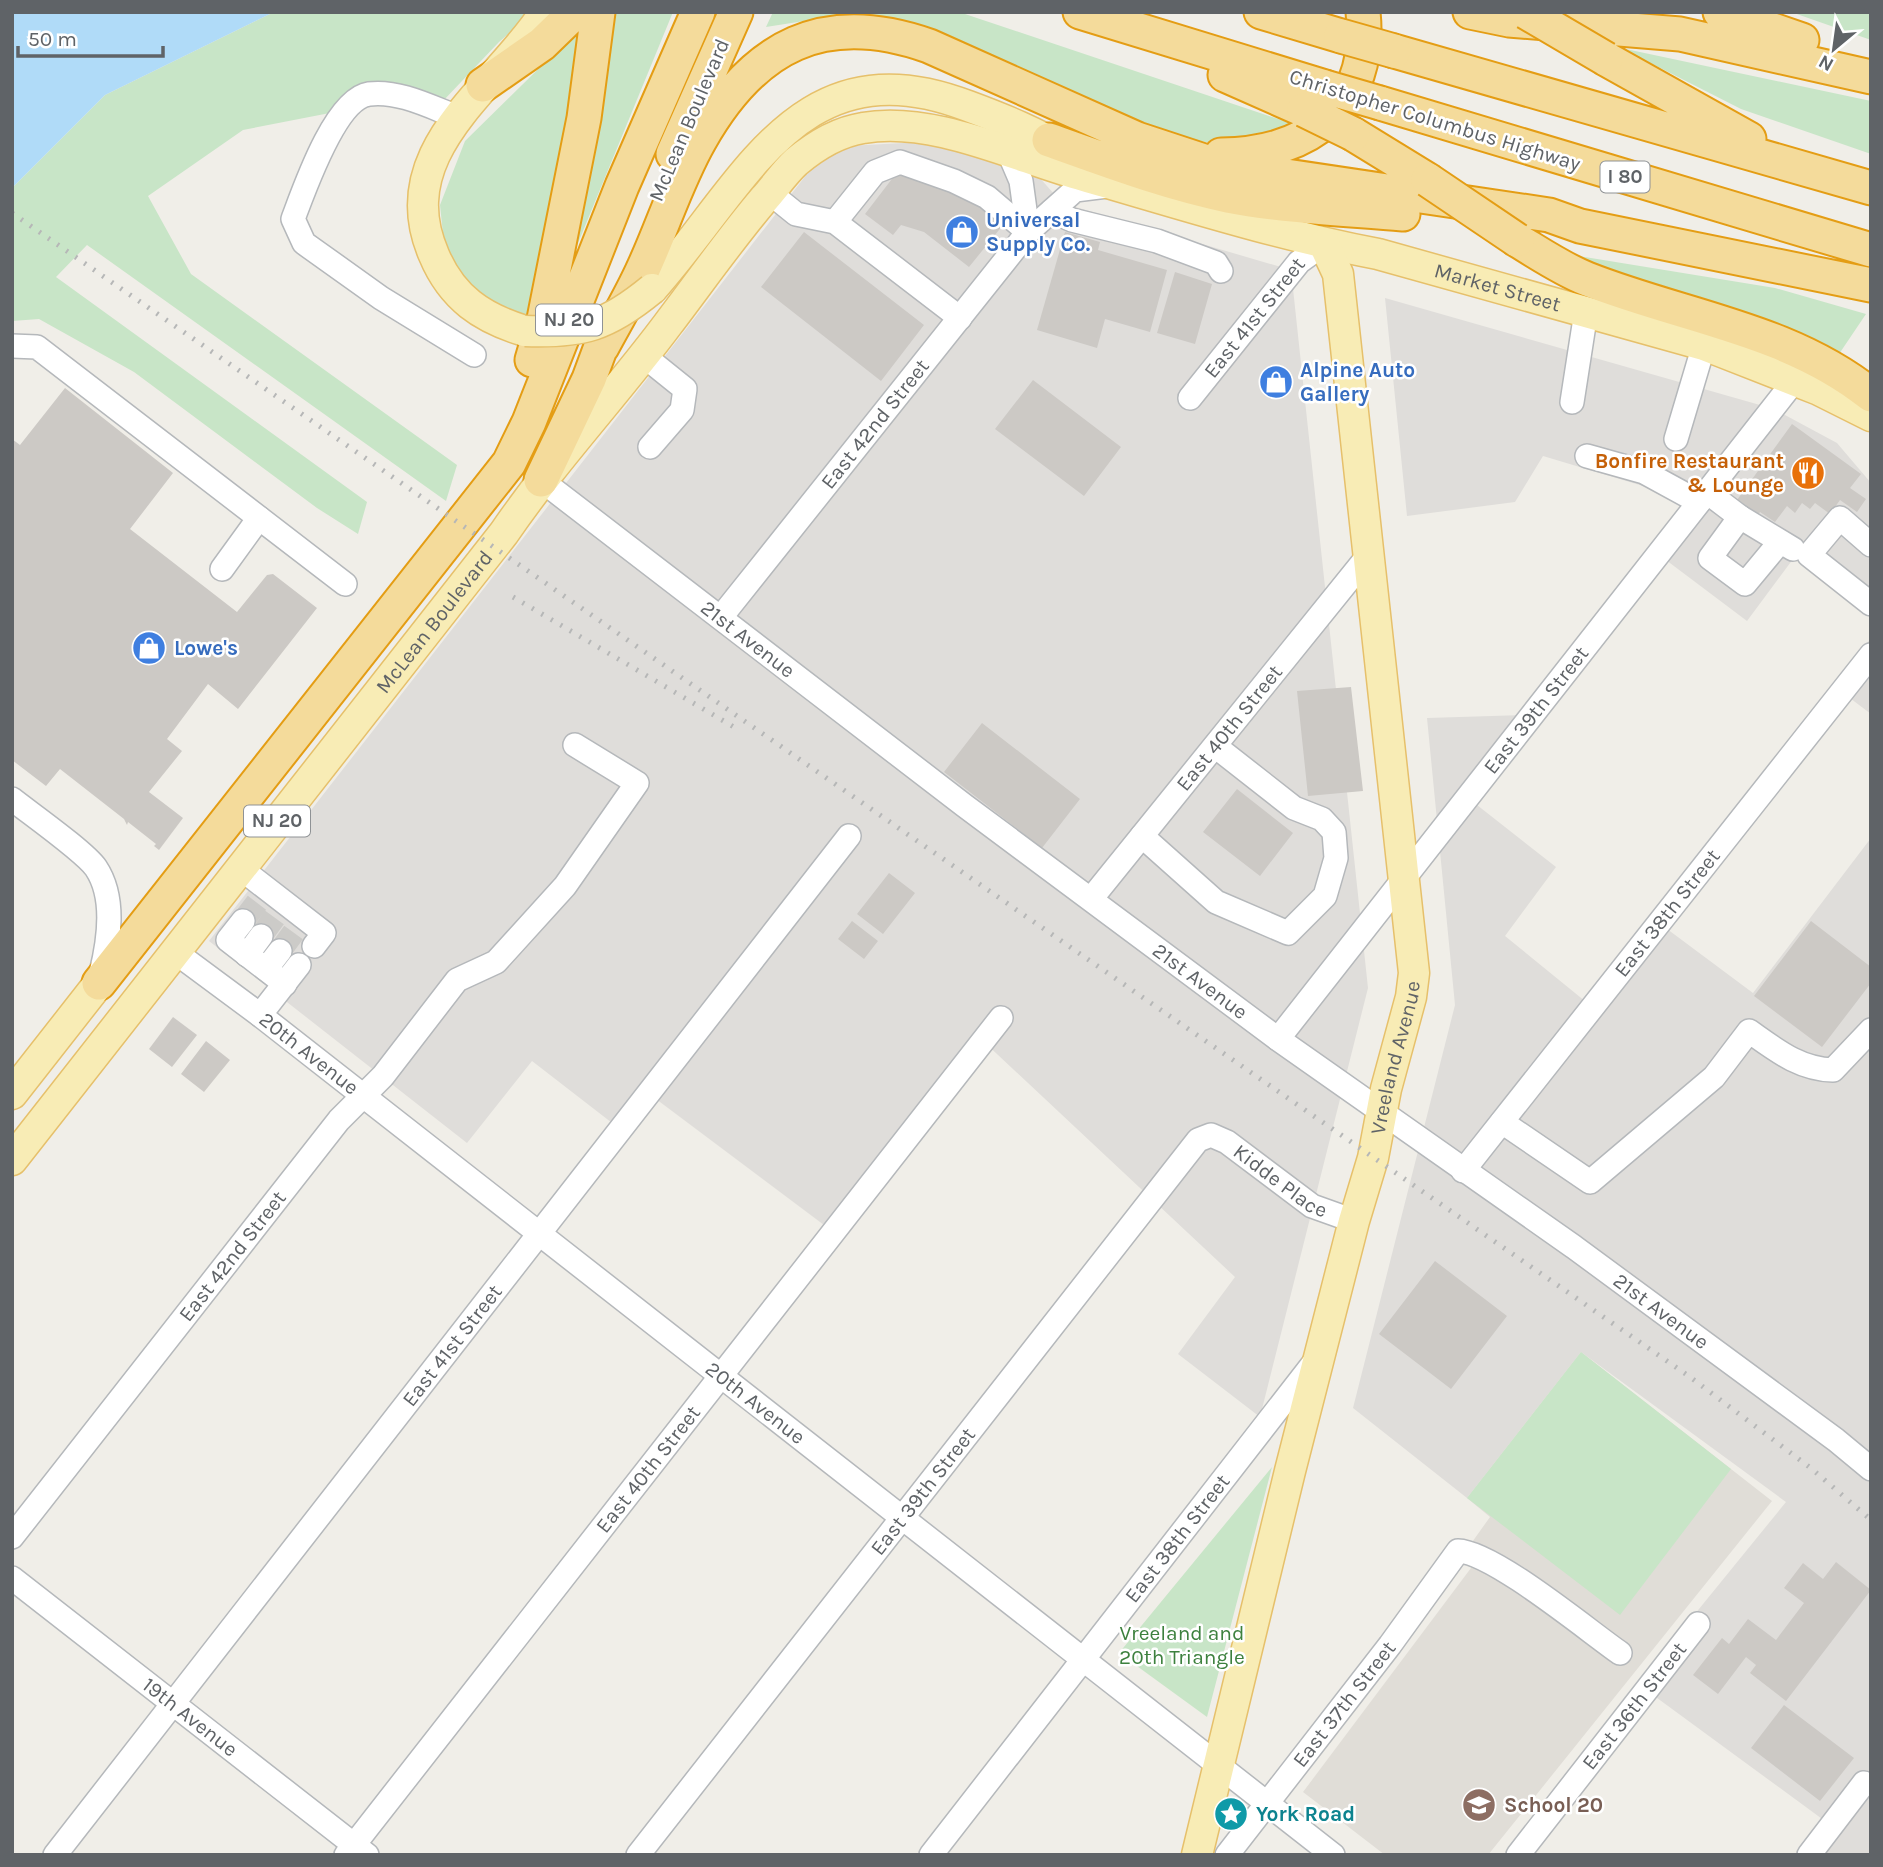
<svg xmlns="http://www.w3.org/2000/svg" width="1883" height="1867" font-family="Karla,sans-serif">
	<rect width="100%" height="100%" fill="#f0eee8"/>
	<path fill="#dfddda" d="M960,140L1039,177L1062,203L1291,270L1368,988L1260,1417L1178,1354L1235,1277L981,1039L832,1231L644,1090L616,1126L532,1061L467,1143L209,941L828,147Z
		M1385,298L1774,409L1837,443L1871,483V614L1796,555L1747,621L1654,551L1693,501L1543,456L1515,502L1407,516Z
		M1871,638V714L1834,686Z
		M1524,715L1463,794L1556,867L1505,936L1591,1006L1655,920L1753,993L1871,838V1855H1805L1829,1824L1638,1684L1786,1502L1581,1352L1467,1498L1353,1408L1455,1005L1427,718Z"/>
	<path fill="#e0ddd7" d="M1581,1352L1772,1501L1488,1855H1385L1303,1792L1480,1556L1470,1545L1490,1517L1467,1498Z"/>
	<path fill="#c8e5c7" d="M274,12H533L499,42L443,101L360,91L335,112L243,130L148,196L191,274L457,465L446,501L87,245L56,277L367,502L358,534L317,508L134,372L39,319L12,321V188L105,95Z
		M612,12H673L576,248Z
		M773,12H959L1296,125L1246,148L1179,138L896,20L855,13L766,27Z
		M1791,12H1871V40Z
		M581,27L562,192L535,324L495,310L446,263L440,205L465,141Z
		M1621,48L1871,101V154L1741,109Z
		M1548,251L1775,288L1866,314L1835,360Z
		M1581,1352L1731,1469L1620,1615L1467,1498Z
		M1272,1467L1207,1717L1119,1653Z"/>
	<path fill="#b0dbf8" d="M12,12H274L105,95L12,188Z"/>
	<path fill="#ccc9c5" d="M898,171L959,189L1003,225L969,267L924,232L901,225L893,235L865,214Z
		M804,232L924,325L881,381L761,287Z
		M1065,232L1100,242L1098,250L1167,270L1150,332L1105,319L1097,348L1037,330Z
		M1175,272L1212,284L1195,344L1157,333Z
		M1033,380L1121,447L1084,496L995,429Z
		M65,388L173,473L130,529L237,612L267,575L273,574L317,608L238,709L208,684L167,739L182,751L149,792L183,818L159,850L154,846L156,844L128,822L127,825L124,819L60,769L46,786L12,760V439L20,445Z
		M1792,424L1861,474L1850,488L1866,499L1857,512L1840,500L1830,514L1815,503L1810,509L1802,503L1795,513L1787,506L1775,522L1760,512L1758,515L1737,500Z
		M1351,687L1363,791L1308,796L1297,691Z
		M982,723L1080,799L1042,848L944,772Z
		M1237,789L1293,833L1260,876L1203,832Z
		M889,873L915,893L883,934L857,914Z
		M852,921L878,941L864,959L838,939Z
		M1811,921L1871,967V983L1822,1047L1754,996Z
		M173,1017L197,1035L172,1067L149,1049Z
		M206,1041L230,1060L204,1092L181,1074Z
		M1435,1261L1507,1316L1451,1389L1379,1334Z
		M1836,1562L1871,1590L1786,1701L1750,1673L1756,1665L1746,1657L1718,1694L1693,1675L1722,1638L1729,1644L1748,1619L1776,1640L1804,1603L1784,1588L1803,1563L1823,1579Z
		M1784,1705L1854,1758L1820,1801L1751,1748Z"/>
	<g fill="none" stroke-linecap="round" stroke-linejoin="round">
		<path stroke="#cccbc8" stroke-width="23" stroke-dasharray="23 11" stroke-linecap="butt" d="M243,921L259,900
			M261,936L277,914
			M280,951L296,929"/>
		<g stroke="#b5b8bb" stroke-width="26">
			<g id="minor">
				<path d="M457,117C431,107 398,90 369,94C335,99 304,190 293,219L304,243L381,298L474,355"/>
				<path d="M1009,153L1021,181L1028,232"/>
				<path d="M770,193L796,214L835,222L960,318"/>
				<path d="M1052,211L1072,220L1157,241L1216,263L1221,271"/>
				<path d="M835,222L875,172L900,162L954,181L987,197L1028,232"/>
				<path d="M12,346L37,347L345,584"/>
				<path d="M644,356L685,389L682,410L650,447"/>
				<path id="s1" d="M1190,398L1299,262L1324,244"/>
				<path d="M1572,402L1586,312"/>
				<path d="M1676,439L1704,345"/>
				<path d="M1587,456L1644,472L1699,502"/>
				<path id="s2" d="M541,480L965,806L1278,1039L1574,1247L1836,1440L1871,1469"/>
				<path d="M1707,492L1740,517L1710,558L1745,584L1779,543"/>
				<path d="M1740,517L1793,549"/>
				<path d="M1871,545L1840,518L1809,555L1871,604"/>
				<path d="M222,569L259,518"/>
				<path id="s3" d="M721,617L1028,232L1075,190L1107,186"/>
				<path d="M12,799C31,814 85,852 96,868C116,898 109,941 101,973"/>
				<path d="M1142,836L1216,902L1288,933L1325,896L1336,858L1334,832L1322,819L1294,808L1215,746"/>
				<path d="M240,868L324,933L314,946"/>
				<path id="s4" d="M1091,899L1368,556"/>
				<path d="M243,921L228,940L285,984"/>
				<path id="s5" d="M175,952L260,1015L1333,1855"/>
				<path d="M247,955L261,936"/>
				<path d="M266,969L280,951"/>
				<path d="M260,1015L299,965"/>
				<path id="s6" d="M1278,1039L1795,380"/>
				<path d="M1502,1122L1590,1182L1714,1077L1749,1031C1776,1050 1799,1069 1833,1070L1871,1030"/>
				<path id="s7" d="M1463,1171L1871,655"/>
				<path id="s8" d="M12,1537L339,1120L383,1076L457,980L496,962L565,886L637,783L575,745"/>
				<path id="s9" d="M12,1578L367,1855"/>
				<path id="s10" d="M55,1855L849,836"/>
				<path id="s11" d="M346,1855L1001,1018"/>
				<path id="s12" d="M638,1855L1198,1140L1211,1135L1227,1142L1312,1206L1354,1221"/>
				<path id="s13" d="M931,1855L1316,1360"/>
				<path id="s14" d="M1227,1855L1390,1645L1458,1551C1493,1552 1587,1630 1620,1653"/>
				<path id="s15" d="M1518,1855L1698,1624"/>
				<path d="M1809,1855L1864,1783"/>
			</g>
		</g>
		<g stroke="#e6c06b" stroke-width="33">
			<g id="major">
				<path d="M652,289C746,184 799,41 968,106C1003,119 1038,133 1069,153"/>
				<path d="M525,331C482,318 452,298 434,255C388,150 497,88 545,12"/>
				<path d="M12,1094L99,983"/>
				<path id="s16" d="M12,1160L504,533C554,460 615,395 668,324C700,282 730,239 764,199C775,187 784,173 796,162C815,146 838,132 863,128C932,115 1018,158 1084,176C1181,204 1278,235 1378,254L1704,345L1819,390L1871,416"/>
				<path id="s17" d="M1197,1855L1290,1471L1354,1221L1373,1158L1386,1089L1411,997L1414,973L1338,274L1324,244"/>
			</g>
		</g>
		<g stroke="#e49d14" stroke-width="37">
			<path id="highway" d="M1080,12L1325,87
				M1261,12L1341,36
				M1470,12L1509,20L1680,34L1871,77
				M1720,12L1802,40
				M1394,51L1871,188
				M1606,59L1749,139
				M1225,75L1304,110
				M483,85L542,44L575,12
				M1380,103L1871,250
				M1353,134L1428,180
				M1049,140C1108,161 1166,183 1228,196C1285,207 1345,209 1403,214
				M673,154L736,12
				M1221,155C1310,154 1373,106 1363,12
				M1517,240C1540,254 1562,269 1587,279C1683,317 1789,329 1871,395
				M602,347C616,321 632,294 644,267C663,226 677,180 700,140C754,45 824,9 929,46L1137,139L1219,166L1549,215L1580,226L1871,285
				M532,360L544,319L584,118L598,12
				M541,480L589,379L609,325
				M99,983L509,463L529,422L622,186L698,12"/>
		</g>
		<use href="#minor" stroke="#fff" stroke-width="23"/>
		<use href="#major" stroke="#f8ecb5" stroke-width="30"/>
		<use href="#highway" stroke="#f4db9b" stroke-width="33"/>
		<path stroke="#b6b7b7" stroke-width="5" stroke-dasharray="2 9" stroke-linecap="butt" d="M12,213L1690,1377L1812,1469L1871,1520
			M513,597L739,730"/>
		<g stroke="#e6c06b" stroke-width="33" stroke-linecap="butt">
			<path id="major-bridge" d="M525,331C583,333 607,326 652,289"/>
		</g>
		<g stroke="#e49d14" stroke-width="37" stroke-linecap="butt">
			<path id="highway-bridge" d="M1526,12L1606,59
				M1341,36L1394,51
				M1325,87L1380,103
				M1304,110L1353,134
				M1428,180L1517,240"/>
		</g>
		<use href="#major-bridge" stroke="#f8ecb5" stroke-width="30"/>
		<use href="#highway-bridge" stroke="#f4db9b" stroke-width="33"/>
	</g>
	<defs>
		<g id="shop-disc" transform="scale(1.75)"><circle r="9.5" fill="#3f7fe0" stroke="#fff"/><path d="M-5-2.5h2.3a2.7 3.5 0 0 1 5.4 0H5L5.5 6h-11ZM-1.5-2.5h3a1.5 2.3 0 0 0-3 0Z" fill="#fff"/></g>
		<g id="restaurant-disc" transform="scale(1.75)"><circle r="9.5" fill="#e8710a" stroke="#fff"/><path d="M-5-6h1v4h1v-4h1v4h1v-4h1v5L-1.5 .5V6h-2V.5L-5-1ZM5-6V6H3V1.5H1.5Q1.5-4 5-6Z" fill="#fff"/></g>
		<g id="school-disc" transform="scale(1.75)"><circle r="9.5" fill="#8d6e63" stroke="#fff"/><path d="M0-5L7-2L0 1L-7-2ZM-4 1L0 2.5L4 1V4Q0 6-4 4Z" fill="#fff"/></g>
		<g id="sight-disc" transform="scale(1.75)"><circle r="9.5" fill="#0f9aa8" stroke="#fff"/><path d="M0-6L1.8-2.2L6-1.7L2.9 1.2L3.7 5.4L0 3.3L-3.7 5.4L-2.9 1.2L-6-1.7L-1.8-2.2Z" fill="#fff"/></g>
	</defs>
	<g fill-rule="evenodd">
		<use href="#shop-disc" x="962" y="232"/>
		<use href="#shop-disc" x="1276" y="382"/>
		<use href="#restaurant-disc" x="1808" y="473"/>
		<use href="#shop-disc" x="149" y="648"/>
		<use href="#school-disc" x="1479" y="1805"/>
		<use href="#sight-disc" x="1231" y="1814"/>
	</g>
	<g text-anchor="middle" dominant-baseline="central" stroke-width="5" stroke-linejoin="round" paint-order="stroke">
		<g fill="#fff" stroke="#8f9295" stroke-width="2">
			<rect x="1600.5" y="161.5" width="49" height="31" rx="5"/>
			<rect x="536" y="304.5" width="66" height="31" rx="5"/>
			<rect x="244" y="805.5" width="66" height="31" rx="5"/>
		</g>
		<g font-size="19" font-weight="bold" fill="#5f6367">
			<text x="1625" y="177">I 80</text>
			<text x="569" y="320">NJ 20</text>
			<text x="277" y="821">NJ 20</text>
		</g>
		<g font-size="21" fill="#5f6367" stroke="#fff">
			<text transform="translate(689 120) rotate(-67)">McLean Boulevard</text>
			<text transform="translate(1435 120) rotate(17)">Christopher Columbus Highway</text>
			<text stroke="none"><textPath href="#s16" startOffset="2002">Market Street</textPath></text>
			<text stroke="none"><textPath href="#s1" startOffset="103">East 41st Street</textPath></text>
			<text stroke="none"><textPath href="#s3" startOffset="247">East 42nd Street</textPath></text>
			<text stroke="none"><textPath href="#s16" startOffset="684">McLean Boulevard</textPath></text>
			<text stroke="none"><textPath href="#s2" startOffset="261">21st Avenue</textPath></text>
			<text stroke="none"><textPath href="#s6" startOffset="418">East 39th Street</textPath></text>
			<text stroke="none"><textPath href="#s4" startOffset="220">East 40th Street</textPath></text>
			<text stroke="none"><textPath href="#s7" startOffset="329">East 38th Street</textPath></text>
			<text stroke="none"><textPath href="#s2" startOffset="828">21st Avenue</textPath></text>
			<text stroke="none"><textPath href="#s5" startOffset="168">20th Avenue</textPath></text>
			<text stroke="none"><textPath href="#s17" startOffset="822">Vreeland Avenue</textPath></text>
			<text stroke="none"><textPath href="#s12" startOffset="1006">Kidde Place</textPath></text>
			<text stroke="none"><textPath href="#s8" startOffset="357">East 42nd Street</textPath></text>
			<text stroke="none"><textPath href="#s2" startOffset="1395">21st Avenue</textPath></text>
			<text stroke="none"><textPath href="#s10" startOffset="646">East 41st Street</textPath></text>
			<text stroke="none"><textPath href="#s5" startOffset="735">20th Avenue</textPath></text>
			<text stroke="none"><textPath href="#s11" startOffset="490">East 40th Street</textPath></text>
			<text stroke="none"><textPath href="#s12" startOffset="462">East 39th Street</textPath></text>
			<text stroke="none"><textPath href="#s13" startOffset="401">East 38th Street</textPath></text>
			<text stroke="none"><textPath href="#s14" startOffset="191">East 37th Street</textPath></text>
			<text stroke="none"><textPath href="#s15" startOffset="189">East 36th Street</textPath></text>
			<text stroke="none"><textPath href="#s9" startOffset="226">19th Avenue</textPath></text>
		</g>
		<g font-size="21" font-weight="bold" fill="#366cbe" stroke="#fff" text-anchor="start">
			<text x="986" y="220">Universal<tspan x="986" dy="24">Supply Co.</tspan></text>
			<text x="1300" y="370">Alpine Auto<tspan x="1300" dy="24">Gallery</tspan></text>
			<text x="174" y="648">Lowe's</text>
		</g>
		<g font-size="21" font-weight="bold" fill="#c56008" stroke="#fff" text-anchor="end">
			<text x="1784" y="461">Bonfire Restaurant<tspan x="1784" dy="24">&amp; Lounge</tspan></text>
		</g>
		<g font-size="21" fill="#3d813e" stroke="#fff">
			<text x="1182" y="1633">Vreeland and<tspan x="1182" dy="24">20th Triangle</tspan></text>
		</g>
		<g font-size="21" font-weight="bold" fill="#785e54" stroke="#fff" text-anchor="start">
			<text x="1504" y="1805">School 20</text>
		</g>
		<g font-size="21" font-weight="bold" fill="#0d838f" stroke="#fff" text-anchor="start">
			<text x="1256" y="1814">York Road</text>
		</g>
	</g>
	<rect width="1883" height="1867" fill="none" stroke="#5f6367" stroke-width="28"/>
	<g transform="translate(1834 49) rotate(209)" stroke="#ffffff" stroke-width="5" paint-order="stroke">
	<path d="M0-5L12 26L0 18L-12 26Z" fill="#5f6367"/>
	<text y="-10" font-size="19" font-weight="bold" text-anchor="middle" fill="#5f6367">N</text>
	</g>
	<path d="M18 46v10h145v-10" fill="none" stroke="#5f6367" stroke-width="3.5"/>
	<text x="28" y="46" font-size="21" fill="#5f6367" stroke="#ffffff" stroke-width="5" paint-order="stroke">50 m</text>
</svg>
